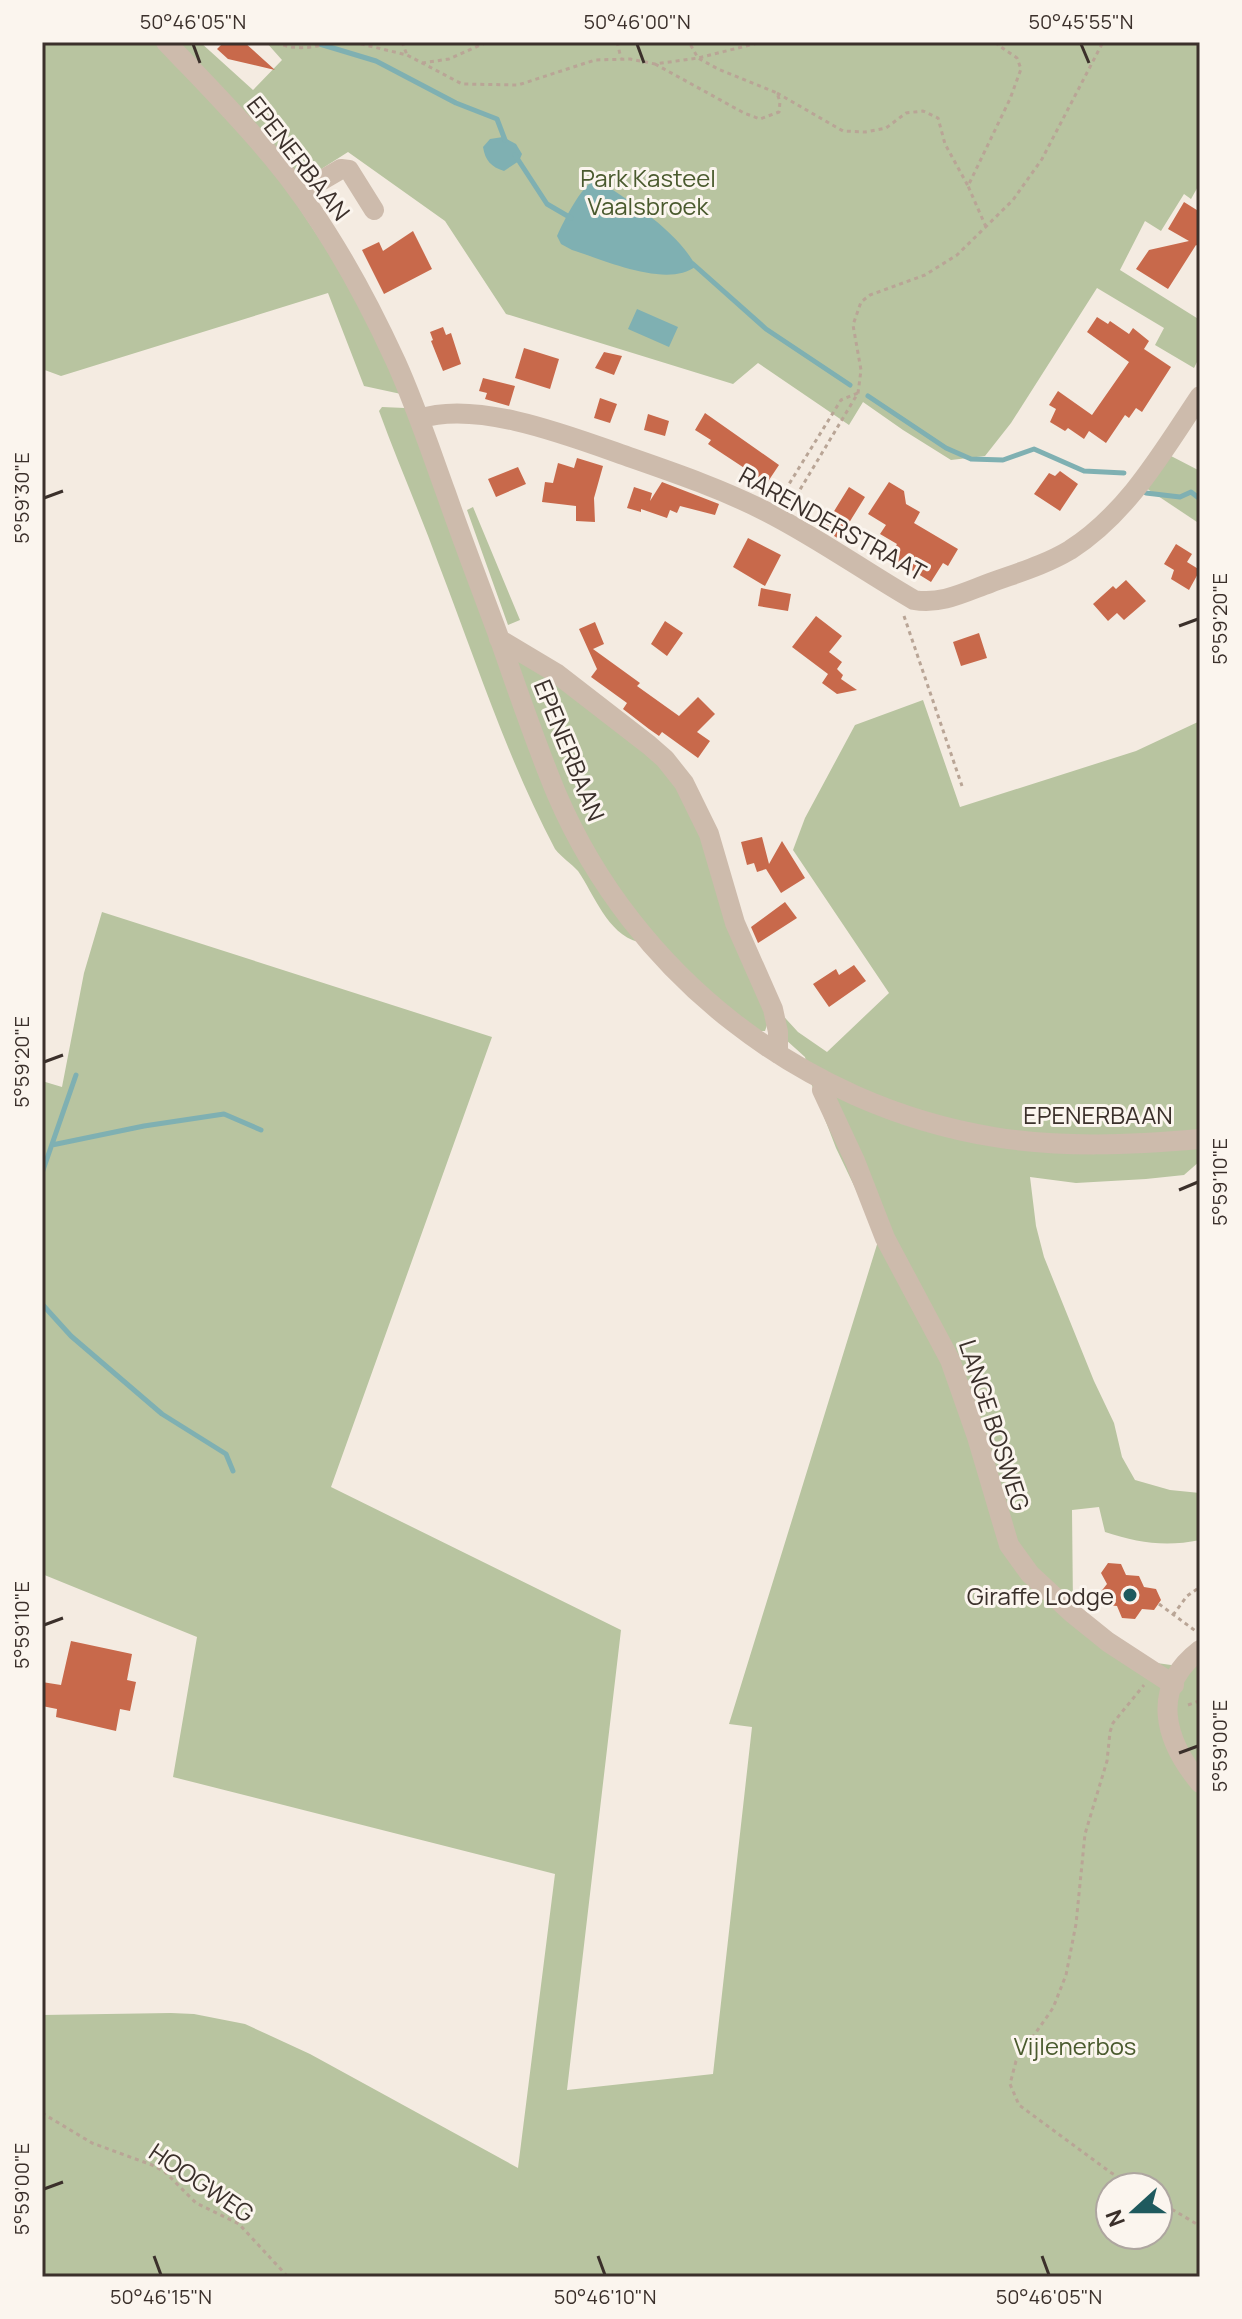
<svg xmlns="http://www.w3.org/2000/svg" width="1242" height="2319" font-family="Manrope,sans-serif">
	<rect width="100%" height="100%" fill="#f4ebe1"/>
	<path fill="#b8c4a0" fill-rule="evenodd" d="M42,42H158L265,156L348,282L401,394L364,386L328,293L61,376L42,369Z
		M174,42H200L253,90L282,60L266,42H1200V183L1191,199L1184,194L1161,231L1145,221L1120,270L1200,320V356L1194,368L1155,345L1164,328L1097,288L1011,423L985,456L951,460L903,430L863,402L849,425L758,363L733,384L506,314L445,221L348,152L301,182Z
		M382,407L405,408L508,649L643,746L690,802L769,1019L765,1031H760L638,942C607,933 595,896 578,871C571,863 562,858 555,849C507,758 476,661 439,565C420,513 398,463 379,411Z
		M1171,456L1200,471V524L1146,488Z
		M473,507L520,620L508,625L467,510Z
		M923,700L960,807L1136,751L1200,721V1161L1184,1175L1146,1179L1076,1183L1030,1177L1036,1226L1044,1257L1094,1381L1114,1423L1122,1457L1135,1480L1170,1490L1200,1493V1540C1166,1547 1138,1543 1105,1532L1099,1507L1072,1510L1073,1606L1150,1662L1192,1668L1200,1662V2277H42V2015L171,2013L194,2014L245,2024L310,2054L518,2168L555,1874L173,1777L197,1637L42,1574V1081L62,1087L84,973L102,912L492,1037L331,1487L621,1630L567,2090L713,2074L752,1727L729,1724L879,1238L836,1148L811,1083L805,1057L785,1039L776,1008L798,1032L827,1052L889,993L793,850L805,818L855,725ZM1110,2187H1158V2235H1110Z"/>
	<path fill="#7fb0b2" d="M503,137L516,144L522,154L519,161L504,171C491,167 485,160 483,147L490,139Z
		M596,179C631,202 675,229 696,266C668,289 604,260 572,250L561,244L557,236C564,221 580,187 596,179Z
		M637,309L678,327L669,347L628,329Z"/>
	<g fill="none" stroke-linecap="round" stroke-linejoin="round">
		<path stroke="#7fb0b2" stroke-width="5" d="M313,42L376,61L456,103L497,119L505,140
			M515,155L547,204L571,218
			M693,264L766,329L850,385
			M868,396L946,448L971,459L1003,460L1034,449L1084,471L1124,473
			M1146,493L1180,497L1191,492L1200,499
			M52,1145L144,1126L224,1114L261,1130
			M42,1173L76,1075
			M42,1304L71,1336L162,1414L226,1454L233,1471"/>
	</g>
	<path fill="#c8694b" d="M224,42H244L275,70L228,59L217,49Z
		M1184,202L1200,212V247L1196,245L1168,289L1136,269L1149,250L1189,241L1168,229Z
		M413,231L432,269L384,294L362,250L379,242L383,251Z
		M1097,317L1108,324L1110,321L1129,334L1133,328L1149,341L1144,349L1171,367L1142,412L1136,408L1129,418L1125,415L1106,443L1089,431L1084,439L1068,428L1065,431L1050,422L1056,409L1049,405L1058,391L1092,415L1129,362L1087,332Z
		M443,327L446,335L451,333L461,364L443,371L431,341L433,340L430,332Z
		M524,348L559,359L550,389L515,378Z
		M604,352L622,356L614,375L595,368Z
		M483,378L515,386L509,406L485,399L487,393L479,391Z
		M600,398L617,404L610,423L594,418Z
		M705,413L779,465L767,483L717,450L708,444L711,440L695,430Z
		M648,414L669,421L665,436L644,430Z
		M577,458L603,466L594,498L595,522L576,521V506L542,502L545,482L553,483L558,463L574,468Z
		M518,467L526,484L496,497L488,479Z
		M1060,471L1078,484L1060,511L1034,494L1049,473L1055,476Z
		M662,482L719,504L715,515L680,506L677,513L670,510L667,518L641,509V512L627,508L634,487L652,493L650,501Z
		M889,482L904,491L906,504L920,512L914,523L958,549L948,566L943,563L931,582L889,556L897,544L880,534L886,525L868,514Z
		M849,487L865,497L839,539L823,529Z
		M748,538L781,555L765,586L733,567Z
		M1176,544L1192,554L1187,562L1200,570L1189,590L1171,579L1174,570L1164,564Z
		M1126,580L1146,601L1124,620L1117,613L1108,621L1093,604L1113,586L1116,589Z
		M761,588L791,594L788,611L758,606Z
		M816,616L842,636L829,652L842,662L837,669L843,675L841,679L857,690L837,694L822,683L828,674L792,647Z
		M665,621L683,633L667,656L651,644Z
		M595,622L604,644L593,649L640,683L637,686L679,716L698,697L715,714L697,732L710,741L698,758L662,732L659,736L649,729L623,709L627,703L591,677L597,669L579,629Z
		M979,633L987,658L961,666L953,642Z
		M762,837L769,864L782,841L805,878L781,893L766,869L757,872L754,863L747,865L741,842Z
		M785,902L797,918L758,943L751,927Z
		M854,965L866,981L829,1007L813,984L836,969L839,975Z
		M1108,1563L1121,1564L1126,1575L1139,1576L1144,1587L1156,1589L1161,1600L1154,1610L1142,1609L1135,1619L1122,1618L1117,1606L1105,1605L1099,1594L1107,1584L1101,1573Z
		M71,1641L132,1654L127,1680L136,1682L130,1711L120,1709L116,1731L56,1717L57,1709L42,1706V1682L61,1685Z"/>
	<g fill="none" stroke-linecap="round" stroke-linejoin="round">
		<path stroke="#b9a596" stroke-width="3" stroke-dasharray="4 4" stroke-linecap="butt" d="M276,42C290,50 314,49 329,42
			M353,42L407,55L462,84L518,85L595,60L630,59L655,64L698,58L762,42
			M402,42L407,55
			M617,42L621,58
			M422,63L449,59L487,42
			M655,64L744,113L760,119L779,112L780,102L777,93L718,69L698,58L689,42
			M777,93L843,131L865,132L886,128L906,113L923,111L938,118L945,144L968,186
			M986,227L968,186L1010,99L1021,69L1017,58L998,45L999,42
			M781,497L841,400L858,393
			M792,503L858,393L861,370L853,325L861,302L870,295L925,275L957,255L1013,200L1042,159L1103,42
			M904,616L962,786
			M1159,1604L1197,1632
			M1173,1615L1187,1596L1200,1587
			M1188,1705L1199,1701
			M42,2113L92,2143L152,2165L165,2172L196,2203L239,2224L288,2277
			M1134,2187L1110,2172L1019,2105L1010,2084L1016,2061L1053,2008L1066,1975L1076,1924L1085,1834L1107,1761L1110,1732L1113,1723L1144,1685
			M1158,2201L1200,2226"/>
		<path stroke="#cdbbac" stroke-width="20" d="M166,42C202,80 239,117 272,157C323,218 363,290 396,362C415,404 430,449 446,493C463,542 482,591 500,640C518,692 536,745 557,795C634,974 802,1106 994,1137C1062,1148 1131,1145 1200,1139
			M300,193L341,169L349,170L374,210
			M419,419C478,399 575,438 632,458C678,474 724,490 767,512C818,538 864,571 914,600C941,605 965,592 990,583C1017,573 1045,565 1070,550C1128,513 1163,451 1200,396
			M499,639L556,673L649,745L665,759L684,783L709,834L735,923L773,1009L778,1032V1054
			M826,1082L822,1090L855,1161L885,1238L950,1360L977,1437L1009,1545L1030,1574L1072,1613L1108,1642L1174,1685
			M1200,1650C1149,1689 1165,1741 1200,1783"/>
	</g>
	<path fill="none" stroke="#3b302b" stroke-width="3" d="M193,44L200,63M637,44L644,63M1081,44L1089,63M44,498L63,491M1179,626L1198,619M44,1062L63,1055M1179,1190L1198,1182M44,1625L63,1618M1179,1753L1198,1746M44,2189L63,2182M154,2256L161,2275M598,2256L605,2275M1042,2256L1049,2275"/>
	<circle fill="#1f5a5e" stroke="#fbf5ee" stroke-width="3" cx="1130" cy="1595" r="8"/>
	<g text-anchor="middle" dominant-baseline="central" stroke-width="6" stroke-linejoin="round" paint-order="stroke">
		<g font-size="24" fill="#3b302b" stroke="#fbf5ee">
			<text transform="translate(299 158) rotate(52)">EPENERBAAN</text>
			<text transform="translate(833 523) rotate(29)">RARENDERSTRAAT</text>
			<text transform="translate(570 750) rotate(68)">EPENERBAAN</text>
			<text x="1098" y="1114">EPENERBAAN</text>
			<text transform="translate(995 1425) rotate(72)">LANGE BOSWEG</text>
			<text transform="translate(202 2182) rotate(34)">HOOGWEG</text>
		</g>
		<g font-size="24" fill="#4a5a2e" stroke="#fbf5ee">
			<text x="648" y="177">Park Kasteel<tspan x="648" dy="28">Vaalsbroek</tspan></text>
			<text x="1075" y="2045">Vijlenerbos</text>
		</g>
		<g font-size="24" fill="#3b302b" stroke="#fbf5ee" text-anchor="end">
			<text x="1114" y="1595">Giraffe Lodge</text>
		</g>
	</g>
	<rect width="1242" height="2319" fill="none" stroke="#fbf5ee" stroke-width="88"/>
	<g transform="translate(1134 2211) rotate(249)"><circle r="38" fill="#fbf5ee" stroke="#aea6a0" stroke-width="2"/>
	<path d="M0-6L14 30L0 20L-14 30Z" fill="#1f5a5e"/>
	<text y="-12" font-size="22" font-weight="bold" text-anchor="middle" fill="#3b302b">N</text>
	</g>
	<rect x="44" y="44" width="1154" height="2231" fill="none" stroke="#3b302b" stroke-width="3"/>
	<g font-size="20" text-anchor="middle" fill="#3b302b">
		<text x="193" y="29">50°46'05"N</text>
		<text x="637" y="29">50°46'00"N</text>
		<text x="1081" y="29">50°45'55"N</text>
		<text transform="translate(22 498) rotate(-90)" y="7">5°59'30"E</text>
		<text transform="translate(1220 619) rotate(-90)" y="7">5°59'20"E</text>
		<text transform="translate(22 1062) rotate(-90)" y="7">5°59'20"E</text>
		<text transform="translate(1220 1182) rotate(-90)" y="7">5°59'10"E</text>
		<text transform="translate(22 1625) rotate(-90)" y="7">5°59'10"E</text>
		<text transform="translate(1220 1746) rotate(-90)" y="7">5°59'00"E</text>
		<text transform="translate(22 2189) rotate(-90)" y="7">5°59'00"E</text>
		<text x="161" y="2304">50°46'15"N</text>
		<text x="605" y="2304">50°46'10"N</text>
		<text x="1049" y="2304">50°46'05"N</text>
	</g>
</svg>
